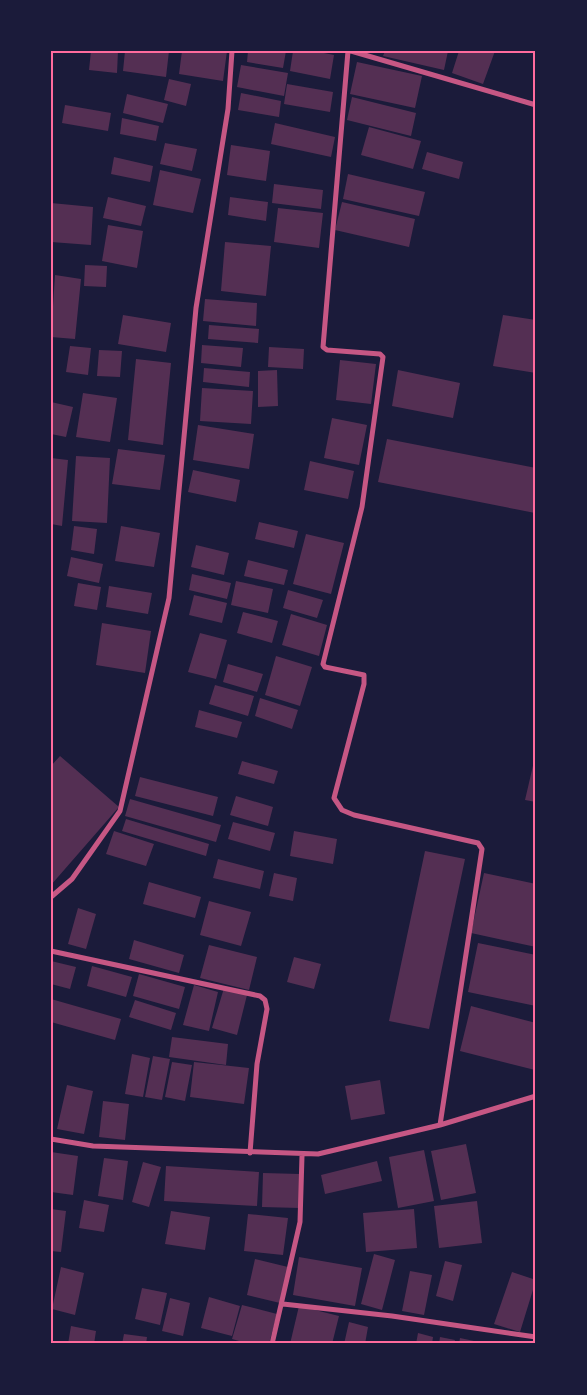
<svg xmlns="http://www.w3.org/2000/svg" width="587" height="1395" font-family="Ubuntu,sans-serif">
	<rect width="100%" height="100%" fill="#1b1b3a"/>
	<path fill="#542f53" d="M91,51H118L117,73L89,70Z
		M125,51H169L166,77L123,71Z
		M182,51H227L223,81L179,74Z
		M248,51H286L283,68L247,62Z
		M293,51H314L334,55L330,79L290,71Z
		M385,51H448L444,70L383,56Z
		M459,51H495L483,84L452,73Z
		M357,62L422,76L415,108L350,94Z
		M241,65L288,73L284,96L237,87Z
		M169,79L191,84L186,106L164,100Z
		M287,84L333,92L330,112L284,104Z
		M241,93L281,101L279,117L238,110Z
		M127,94L168,104L163,123L123,113Z
		M352,97L416,113L411,136L347,120Z
		M65,105L111,113L108,131L62,123Z
		M122,118L159,126L156,141L120,134Z
		M275,123L335,137L331,157L271,144Z
		M369,127L421,141L413,169L361,155Z
		M165,143L197,149L192,171L160,164Z
		M231,145L270,151L266,181L227,175Z
		M427,152L463,162L459,179L422,169Z
		M114,157L153,166L150,182L111,174Z
		M160,170L201,179L193,213L153,205Z
		M348,174L425,192L419,216L343,199Z
		M274,184L323,190L321,209L272,203Z
		M108,197L146,206L141,226L103,218Z
		M230,197L268,202L266,221L228,215Z
		M342,202L415,219L409,247L335,230Z
		M51,203L93,207L91,245L51,242Z
		M278,208L323,213L319,248L274,242Z
		M108,225L143,231L137,268L102,261Z
		M225,242L271,246L266,296L221,291Z
		M85,265L107,266L106,287L84,286Z
		M55,275L81,279L75,339L51,337Z
		M205,299L257,303L256,326L203,321Z
		M123,315L171,323L166,352L118,344Z
		M503,315L536,320V373L493,366Z
		M209,325L259,329L258,343L208,339Z
		M202,345L243,348L241,367L201,363Z
		M70,346L91,348L88,375L66,372Z
		M269,347L304,349L303,369L268,367Z
		M99,350L122,351L120,377L97,376Z
		M136,359L171,363L163,445L128,440Z
		M340,360L376,364L371,404L336,400Z
		M204,368L250,372L249,387L203,382Z
		M277,370L278,406L258,407V371Z
		M398,370L460,383L453,418L392,406Z
		M202,388L253,391L251,424L200,421Z
		M83,393L117,398L110,442L76,437Z
		M51,402L73,407L66,437L51,434Z
		M332,418L367,425L359,465L324,458Z
		M198,425L254,434L249,469L193,460Z
		M387,439L536,468L535,513L378,482Z
		M118,449L165,455L160,490L112,484Z
		M76,456L110,458L107,523L72,521Z
		M51,458L68,460L62,526L51,524Z
		M310,461L354,471L348,499L304,490Z
		M193,470L240,480L236,502L188,492Z
		M259,522L298,531L294,548L255,539Z
		M74,526L97,529L94,554L71,550Z
		M121,526L160,533L154,567L115,561Z
		M306,534L344,543L331,594L293,584Z
		M196,545L229,553L224,575L191,567Z
		M71,557L103,564L99,583L67,576Z
		M248,560L288,570L284,585L244,576Z
		M192,574L231,583L227,599L189,590Z
		M236,581L273,589L268,613L231,605Z
		M78,583L101,587L97,610L74,606Z
		M109,586L152,593L148,614L106,607Z
		M288,590L323,600L317,618L283,608Z
		M194,595L227,603L222,623L189,615Z
		M243,612L278,621L272,643L237,633Z
		M291,614L327,625L319,656L282,645Z
		M102,623L151,631L145,673L96,665Z
		M200,633L227,640L216,679L188,672Z
		M276,656L312,667L300,706L265,695Z
		M228,664L263,674L257,692L223,682Z
		M215,685L254,696L248,716L209,704Z
		M260,698L298,710L292,729L255,716Z
		M199,710L242,722L237,738L195,727Z
		M60,756L119,807L51,885V766Z
		M535,757H536V802L525,800Z
		M242,761L278,771L274,784L238,774Z
		M140,777L218,797L213,816L135,796Z
		M236,796L273,807L268,826L230,815Z
		M130,799L221,825L216,842L125,816Z
		M126,819L209,844L206,856L122,831Z
		M233,822L275,833L270,851L228,839Z
		M114,831L154,844L146,866L106,854Z
		M294,831L337,839L333,864L290,856Z
		M425,851L465,859L429,1029L389,1021Z
		M218,859L264,871L260,889L213,878Z
		M274,873L297,878L293,901L269,896Z
		M484,873L536,884V947L471,933Z
		M149,882L201,897L195,918L143,904Z
		M209,901L251,912L241,946L200,935Z
		M78,908L96,914L86,949L68,944Z
		M134,940L184,955L179,973L129,959Z
		M478,943L536,955V1006L468,992Z
		M209,945L257,957L249,990L200,978Z
		M294,957L321,964L314,989L287,982Z
		M51,961L76,967L70,989L51,984Z
		M92,966L132,977L126,997L87,986Z
		M139,974L185,987L179,1009L133,996Z
		M194,985L218,992L209,1031L183,1025Z
		M224,988L247,995L237,1035L212,1028Z
		M51,999L121,1019L115,1040L51,1022Z
		M135,1000L176,1013L171,1030L129,1017Z
		M471,1006L536,1023L535,1070L460,1051Z
		M172,1037L228,1044L226,1065L169,1057Z
		M132,1054L150,1058L143,1097L125,1094Z
		M153,1056L170,1059L162,1100L145,1097Z
		M172,1062L192,1065L185,1101L165,1097Z
		M194,1062L249,1068L244,1104L190,1097Z
		M380,1080L385,1114L351,1120L345,1086Z
		M67,1085L93,1091L84,1134L57,1129Z
		M103,1101L129,1104L125,1140L99,1137Z
		M466,1144L476,1193L441,1200L431,1151Z
		M424,1150L434,1201L398,1208L389,1157Z
		M51,1152L78,1156L73,1195L51,1192Z
		M104,1158L128,1161L123,1200L98,1196Z
		M377,1161L382,1181L325,1194L321,1175Z
		M143,1162L161,1167L149,1207L132,1202Z
		M166,1166L259,1172L257,1206L164,1201Z
		M263,1173L300,1174V1208L262,1207Z
		M84,1200L109,1205L104,1232L79,1228Z
		M477,1201L482,1243L439,1248L434,1206Z
		M51,1209L66,1211L61,1252L51,1251Z
		M414,1209L417,1248L366,1252L363,1213Z
		M171,1211L210,1217L205,1250L165,1244Z
		M248,1214L288,1218L283,1255L244,1251Z
		M374,1254L395,1260L382,1310L361,1304Z
		M299,1257L362,1268L355,1306L293,1295Z
		M255,1259L288,1267L280,1303L247,1295Z
		M445,1261L462,1265L453,1301L436,1296Z
		M61,1267L84,1273L75,1315L52,1309Z
		M410,1271L432,1275L424,1315L402,1311Z
		M512,1272L536,1280L520,1332L494,1324Z
		M142,1288L167,1293L160,1325L135,1319Z
		M209,1297L240,1306L232,1336L201,1328Z
		M170,1298L190,1303L183,1336L162,1331Z
		M242,1305L277,1314L269,1344H250L232,1339Z
		M299,1306L339,1316L332,1344H290Z
		M349,1322L368,1327L365,1344H344Z
		M71,1326L96,1331L94,1344H68Z
		M418,1333L433,1337L432,1344H416Z
		M124,1334L147,1337L146,1344H122Z
		M440,1337L455,1340L454,1344H439Z
		M460,1338L474,1341V1344H459Z"/>
	<g fill="none" stroke-linecap="round" stroke-linejoin="round">
		<path stroke="#c65784" stroke-width="5" d="M348,51L323,347L327,350L380,354L383,357L362,507L323,664L325,667L364,675V684L334,798L342,810L354,815L478,843L482,849L440,1125
			M351,51L536,105
			M51,897L72,879L120,811L169,598L196,308L228,109L232,51
			M51,951L260,996L265,1000L267,1009L257,1064L250,1153
			M51,1139L93,1146L318,1154L440,1125L536,1096
			M283,1304L392,1316L536,1337
			M272,1344L300,1222L302,1156"/>
	</g>
	<rect width="587" height="1395" fill="none" stroke="#1b1b3a" stroke-width="105"/>
	<rect x="52" y="52" width="482" height="1290" fill="none" stroke="#ff6b9d" stroke-width="2"/>
</svg>
